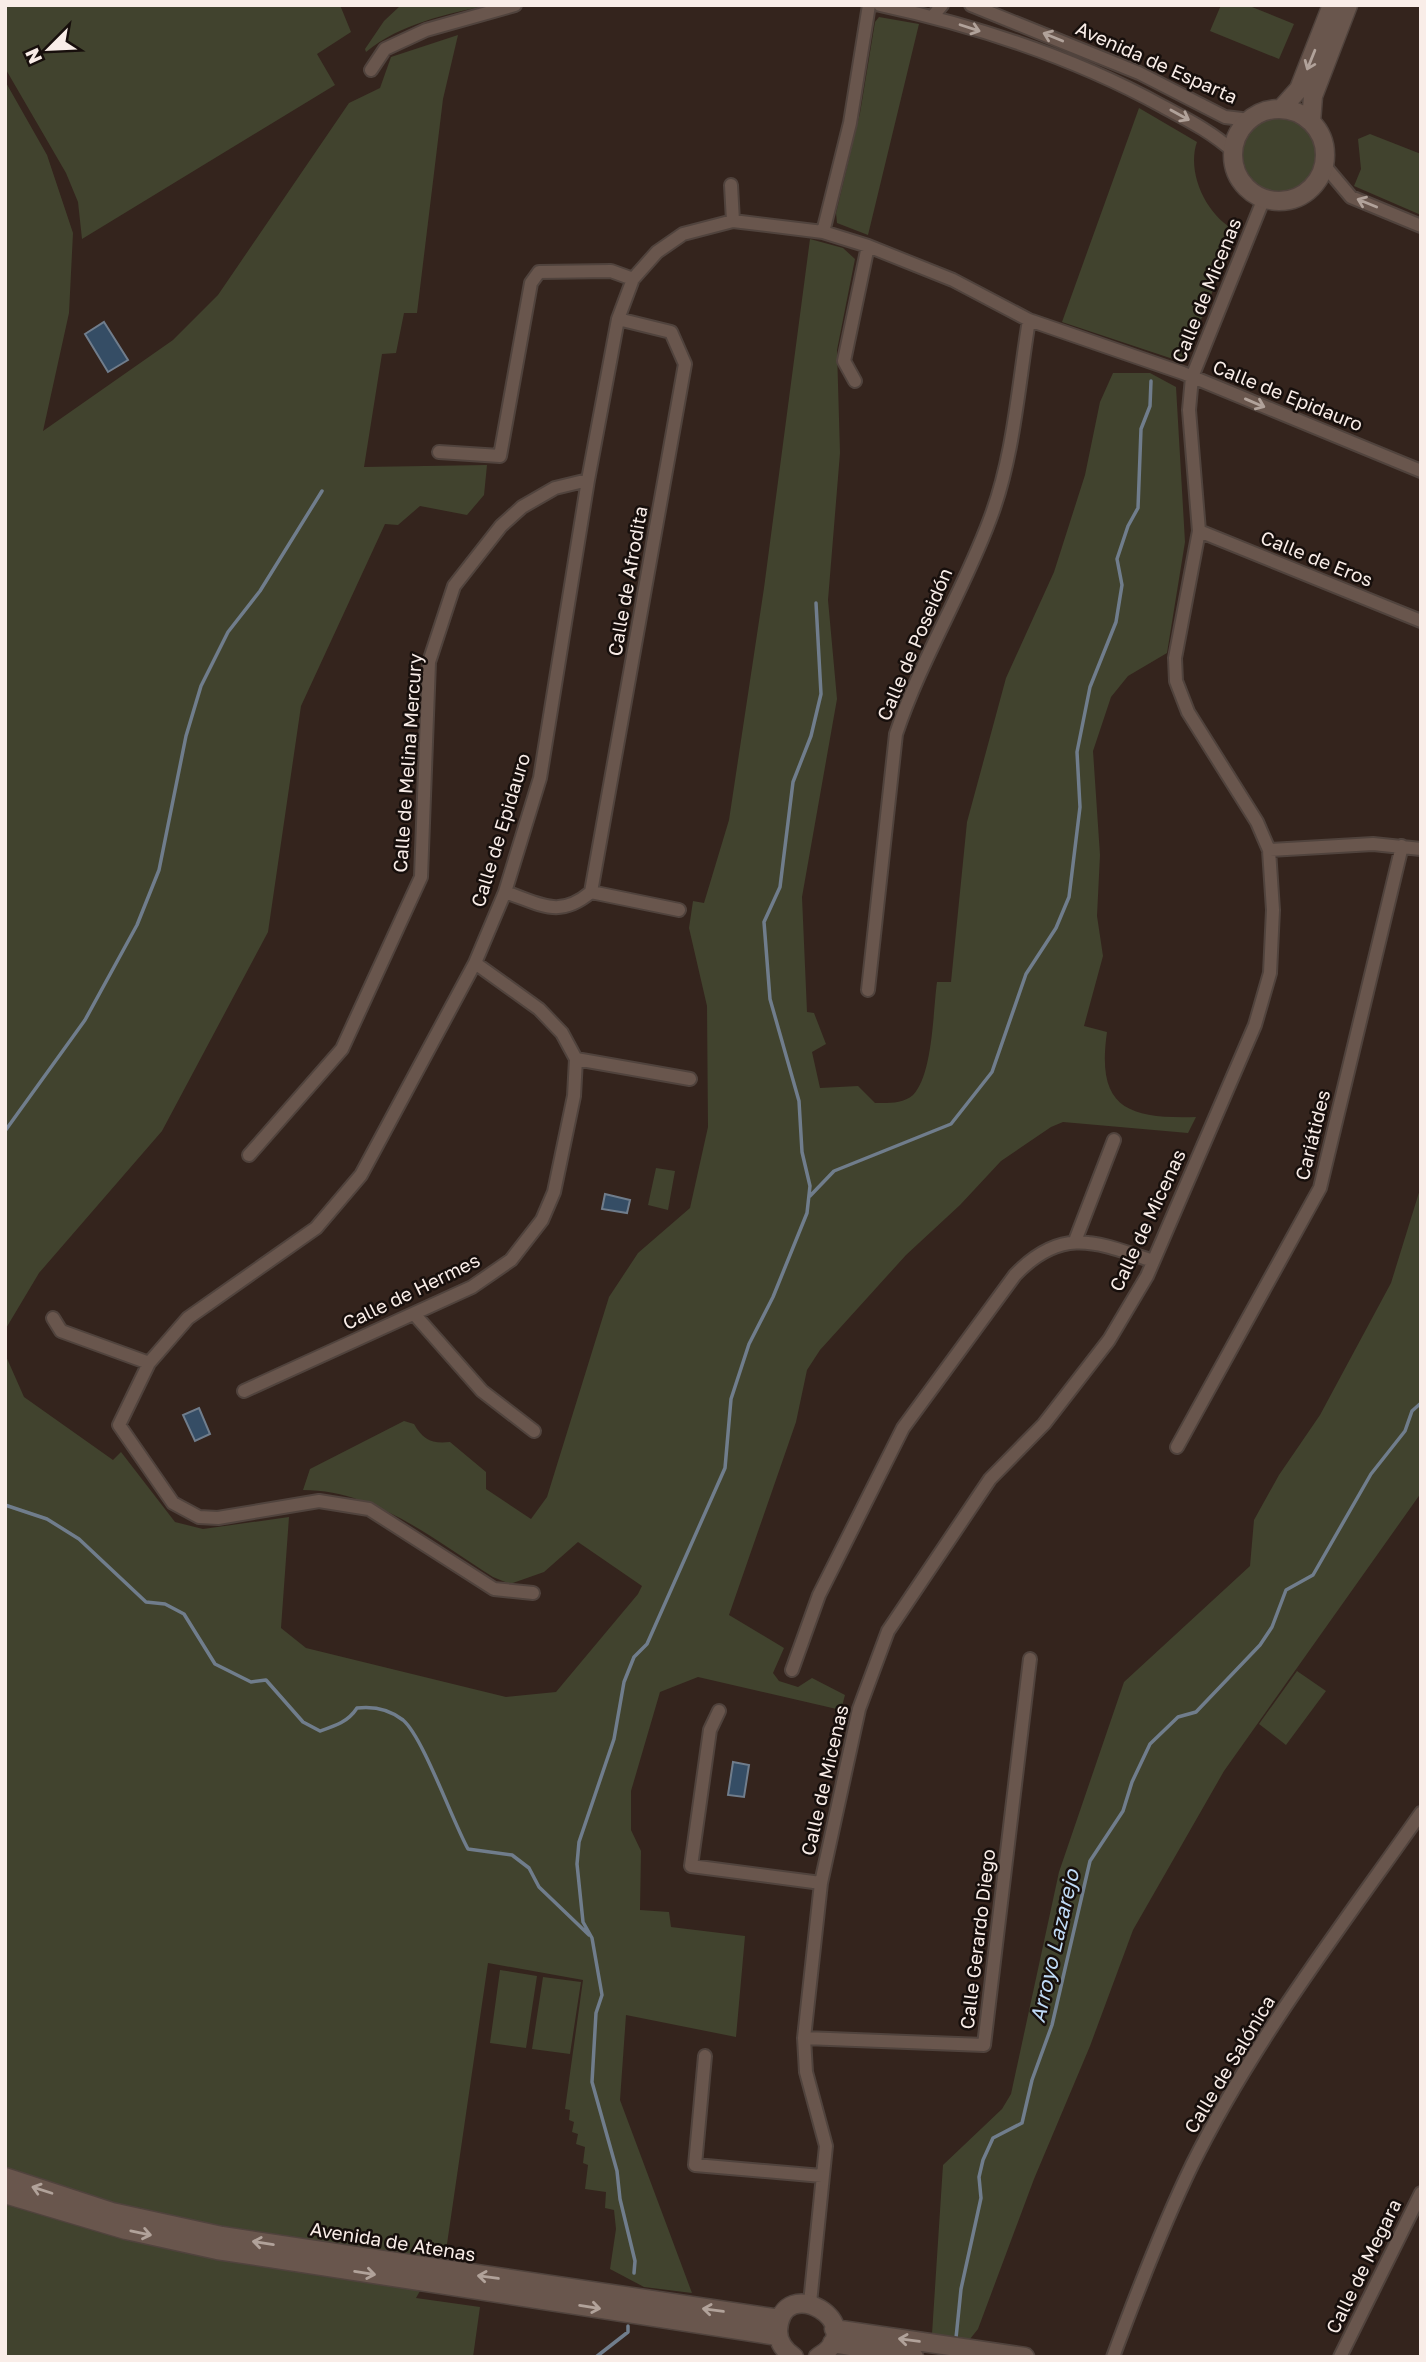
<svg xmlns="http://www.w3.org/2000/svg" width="1426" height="2362" font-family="'Golos Text',sans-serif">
	<rect width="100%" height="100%" fill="#34241d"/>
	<path fill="#41432e" d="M5,5H340L351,32L317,54L335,85L82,239L78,202L66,173L5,68Z
		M401,5H489C446,14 400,24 366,52L365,49L384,21Z
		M1221,5H1247L1294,24L1279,59L1210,31Z
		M879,17L919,24L868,235L837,223L836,213L860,113L875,22Z
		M458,35L443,99L417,313H404L396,353L382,354L364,467L487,465L484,495L467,515L420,506L398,525L385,524L301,706L268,932L162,1131L39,1273L5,1330V81L47,155L73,233L69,313L43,431L173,340L218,295L349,103L380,88L391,57Z
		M1139,108L1197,142C1186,173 1207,217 1237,231L1188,352L1176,360L1062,322Z
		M1243 155a37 37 0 1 1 74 0a37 37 0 1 1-74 0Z
		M1370,134L1421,154V215L1354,186L1361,169L1358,139Z
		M810,239L843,248L855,259L837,350L840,453L828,600L837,699L802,897L807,1012L814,1013L826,1044L812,1052L820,1088L858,1086L875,1103C888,1103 903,1104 913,1095C933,1075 933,1010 937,982H951L967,822L1006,678L1054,572L1085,475L1100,402L1113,373H1150L1176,387L1185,542L1167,653L1128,676L1111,697L1093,751L1100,855L1097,916L1103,956L1084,1026L1107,1032C1096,1108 1127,1119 1196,1117L1188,1133L1063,1122L1051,1127L1001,1161L960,1205L906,1255L820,1350L807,1370L796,1422L729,1615L784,1648L773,1673L779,1681L798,1687L812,1678L845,1695L841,1710L698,1677L660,1692L631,1791V1830L641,1851L640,1910L669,1912L671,1927L745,1936L736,2037L626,2015L620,2100L692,2293L644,2287L610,2269L616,2229L614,2210L605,2208L606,2192L585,2189L588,2165L583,2163L585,2147L576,2144L578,2134L572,2132L574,2122L569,2120L570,2110L565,2109L583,1980L488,1963L447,2244L416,2298L480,2307L473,2357H5V1354L24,1397L113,1460L121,1452L175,1522L203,1529L289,1517L281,1628L306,1648L506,1697L556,1692L638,1594L642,1586L578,1542L544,1572L510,1584L493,1577C434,1540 375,1490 303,1490L310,1469L404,1421L414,1424C423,1440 432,1444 450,1442L486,1472V1489L531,1519L547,1497L609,1297L638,1253L690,1208L708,1127L707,1006L689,928L693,901L704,903L729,820L764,588Z
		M656,1168L675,1171L668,1210L648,1205Z
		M1421,1186V1493L1224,1771L1133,1930L1090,2046L1034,2179L978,2329L970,2339L932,2334L943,2165L1002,2109L1011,2094L1059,1872L1124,1682L1250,1566L1254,1520L1279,1475L1320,1415L1391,1283Z
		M1297,1671L1326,1691L1286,1745L1259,1724Z
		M500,1970L537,1976L526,2048L490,2043Z
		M543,1977L581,1982L570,2054L532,2049Z"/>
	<path fill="#354d65" stroke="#707d8c" stroke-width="2" d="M104,322L128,360L108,372L85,334Z
		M605,1194L630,1200L627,1213L602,1209Z
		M199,1408L210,1434L195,1441L183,1415Z
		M733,1762L749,1765L744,1797L728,1795Z"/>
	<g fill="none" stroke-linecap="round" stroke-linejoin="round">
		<path stroke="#707d8c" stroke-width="3.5" d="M5,1131L85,1020L137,925L159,870L186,736L201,686L228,632L260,591L322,491
			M810,1196L834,1171L951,1124L992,1072L1026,974L1056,928L1069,897L1080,807L1077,752L1090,687L1116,622L1122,585L1117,559L1128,526L1138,508L1141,429L1150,406L1151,381
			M5,1505L47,1519L79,1539L146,1602L165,1604L184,1614L215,1664L251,1682L266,1680L303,1722L320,1731C335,1726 348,1722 357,1708C374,1706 389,1709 403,1720C423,1737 452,1820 468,1849L512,1855L529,1868L539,1887L589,1935
			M634,2273L635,2261L620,2199L617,2171L592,2082L596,2013L602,1995L592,1938L583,1922L577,1864L579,1842L614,1739L624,1682L634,1657L647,1644L725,1468L731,1399L749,1344L773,1297L807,1213L810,1186L802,1152L799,1101L770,999L764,922L780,887L793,782L811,736L821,694L816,603
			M956,2338L961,2289L981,2198L979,2177L983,2160L993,2138L1022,2123L1032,2080L1052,2025L1090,1861L1123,1811L1132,1782L1150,1744L1178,1717L1196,1712L1260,1645L1272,1627L1286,1590L1313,1575L1371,1474L1405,1431L1412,1411L1421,1403
			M596,2357L628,2332V2326"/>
		<g stroke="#50433d" stroke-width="16">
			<path id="street" d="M880,5C977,26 1075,58 1162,106C1188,120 1212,132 1234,152
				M971,5L1139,73L1225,117L1250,120
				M933,16L942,5
				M371,70L385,49L426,30L515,5
				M1324,165L1351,197L1421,226
				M731,185L733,221
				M823,232L850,123L869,5
				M855,381L844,361L868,246
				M439,452L500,456L531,283L539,272L611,271L633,279
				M1199,531L1421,621
				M1269,850L1373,844L1421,849
				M505,892C541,904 559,919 591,892L685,364L671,332L618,319
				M591,892L679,910
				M868,990L896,734C921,659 963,592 990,519C1014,456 1018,387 1029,320
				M576,1059L690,1079
				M249,1155L342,1049L421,877L429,662L454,586L501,526L522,507L555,488L588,480
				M1075,1241L1114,1140
				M415,1315L482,1391L534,1431
				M53,1318L61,1331L149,1363
				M244,1391L472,1287L511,1260L542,1220L554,1192L574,1096L576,1059L562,1033L539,1009L475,963
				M1177,1447L1320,1188L1402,846
				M533,1593L494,1589L369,1509L319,1501L218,1518L199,1517L173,1503L119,1425L149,1363L188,1318L316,1228L361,1175L475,963L505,892L540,778L588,480L618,319L633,279L657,252L683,234L733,221L823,232L868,246L953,280L1029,320L1183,373L1421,471
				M792,1670L819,1595L903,1428L1015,1275C1062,1226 1096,1242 1153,1261
				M719,1711L710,1730L691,1866L821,1883
				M804,2038L984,2045L1030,1659
				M705,2056L695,2165L822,2176
				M810,2303L826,2146L806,2072L804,2038L821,1883L859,1709L888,1631L990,1479L1044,1424L1109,1340L1147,1276L1255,1025L1270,973L1273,910L1269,850L1257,822L1188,712L1176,681L1175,658L1199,531L1189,410L1192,377L1264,198
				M1113,2357C1137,2292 1162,2227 1192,2165C1254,2040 1341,1927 1421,1813
				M1340,2357L1421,2193"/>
		</g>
		<g stroke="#50433d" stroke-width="21">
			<path id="secondary" d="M1281,109L1299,89L1332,5
				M1233 155a46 46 0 1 1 92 0a46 46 0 1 1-92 0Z
				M1311,122L1313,96L1348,5
				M5,2177L112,2212L222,2236L780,2319
				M5,2194L126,2230L217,2250L778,2336
				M834,2329L1025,2357
				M832,2343L914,2357
				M794,2357C785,2351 778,2342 778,2331C781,2270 874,2325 818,2357"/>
		</g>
		<use href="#street" stroke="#69564d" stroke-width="12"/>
		<use href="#secondary" stroke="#69564d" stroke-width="18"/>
	</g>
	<defs><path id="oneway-shaft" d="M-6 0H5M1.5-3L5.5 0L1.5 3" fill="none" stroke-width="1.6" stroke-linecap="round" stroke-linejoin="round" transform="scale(1.75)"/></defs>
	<g stroke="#b1a29a">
		<use href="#oneway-shaft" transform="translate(970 28) rotate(18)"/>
		<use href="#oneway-shaft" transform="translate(1053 37) rotate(-158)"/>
		<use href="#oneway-shaft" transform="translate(1311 60) rotate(112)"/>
		<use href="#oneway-shaft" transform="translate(1180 115) rotate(29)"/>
		<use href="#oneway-shaft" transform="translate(1367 203) rotate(-158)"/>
		<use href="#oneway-shaft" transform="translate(1255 403) rotate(23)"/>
		<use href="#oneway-shaft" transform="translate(42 2190) rotate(-162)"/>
		<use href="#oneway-shaft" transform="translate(141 2233) rotate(12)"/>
		<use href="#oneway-shaft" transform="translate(263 2243) rotate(-171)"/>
		<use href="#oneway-shaft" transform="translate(365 2273) rotate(9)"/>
		<use href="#oneway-shaft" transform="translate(488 2277) rotate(-172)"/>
		<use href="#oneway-shaft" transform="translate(590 2307) rotate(9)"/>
		<use href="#oneway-shaft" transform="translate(713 2310) rotate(-172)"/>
		<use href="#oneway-shaft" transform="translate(909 2340) rotate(-172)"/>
	</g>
	<g text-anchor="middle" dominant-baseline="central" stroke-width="5" stroke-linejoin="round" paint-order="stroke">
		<g font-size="19" fill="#f9ede8" stroke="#170f0c">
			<text transform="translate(1157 62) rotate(24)">Avenida de Esparta</text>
			<text transform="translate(1206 290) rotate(-68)">Calle de Micenas</text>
			<text transform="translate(1288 395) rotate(22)">Calle de Epidauro</text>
			<text transform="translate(1317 558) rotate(22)">Calle de Eros</text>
			<text transform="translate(627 581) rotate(-80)">Calle de Afrodita</text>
			<text transform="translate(914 644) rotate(-67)">Calle de Poseidón</text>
			<text transform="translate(407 763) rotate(-86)">Calle de Melina Mercury</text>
			<text transform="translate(500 830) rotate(-73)">Calle de Epidauro</text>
			<text transform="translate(1312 1135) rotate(-76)">Cariátides</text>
			<text transform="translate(1147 1220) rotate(-65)">Calle de Micenas</text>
			<text transform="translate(411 1291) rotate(-26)">Calle de Hermes</text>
			<text transform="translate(824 1780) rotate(-77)">Calle de Micenas</text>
			<text transform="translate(977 1939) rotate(-83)">Calle Gerardo Diego</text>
			<text transform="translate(1229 2064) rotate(-59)">Calle de Salónica</text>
			<text transform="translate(393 2241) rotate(9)">Avenida de Atenas</text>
			<text transform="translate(1363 2266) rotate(-64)">Calle de Megara</text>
		</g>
		<g font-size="21" font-style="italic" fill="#bfdaf6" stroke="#170f0c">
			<text transform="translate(1054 1946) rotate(-77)">Arroyo Lazarejo</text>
		</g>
	</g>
	<rect width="1426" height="2362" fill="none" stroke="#f9ede8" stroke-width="14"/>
	<g transform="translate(49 49) rotate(246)" stroke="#170f0c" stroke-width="5" paint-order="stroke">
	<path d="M0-5L12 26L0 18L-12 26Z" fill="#f9ede8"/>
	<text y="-10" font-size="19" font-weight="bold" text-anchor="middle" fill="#f9ede8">N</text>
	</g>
</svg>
